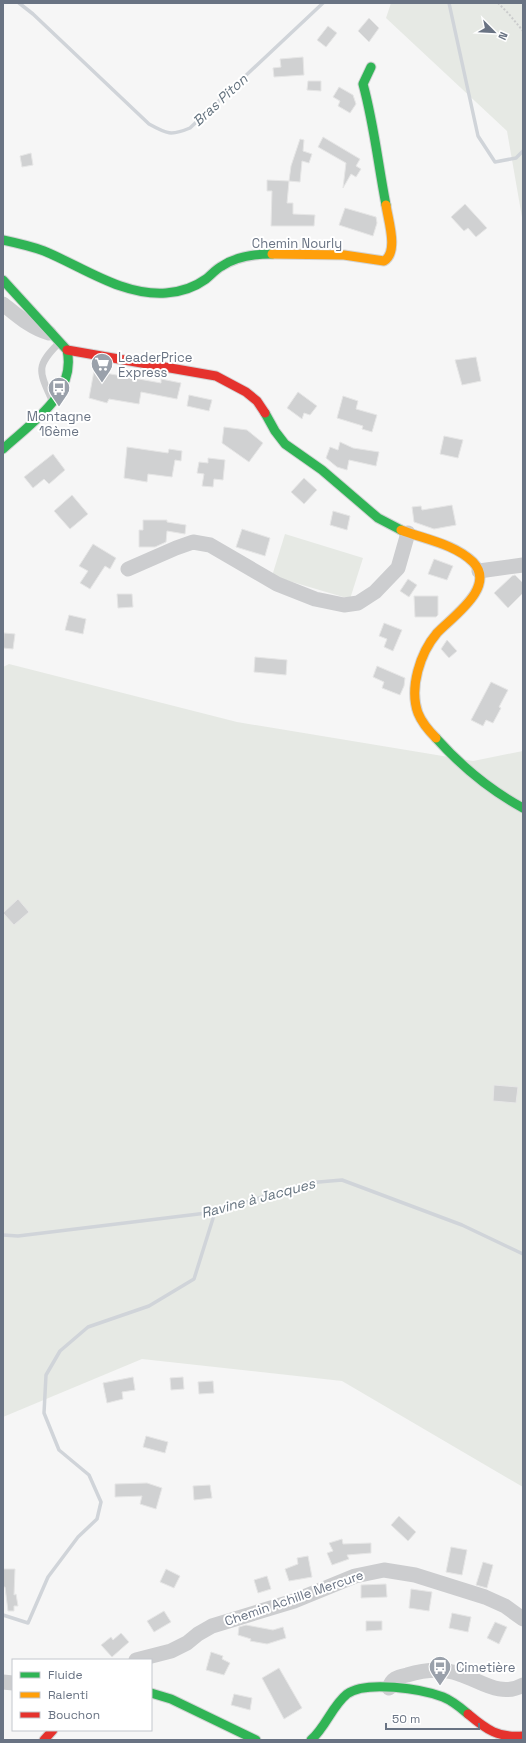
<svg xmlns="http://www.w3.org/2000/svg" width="526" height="1743" font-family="'Space Grotesk',sans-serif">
	<rect width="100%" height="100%" fill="#f6f6f6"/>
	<path fill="#e6e9e4" d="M391,3H523V223L507,131L386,18Z
		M285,534L363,558L350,599L272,576Z
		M9,664L237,722L473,761L523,751V1487L342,1381L142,1359L3,1417V667Z"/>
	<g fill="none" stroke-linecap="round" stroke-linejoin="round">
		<path stroke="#d0d4d9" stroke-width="3.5" d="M19,3L33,14L149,124C167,134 171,136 190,128L323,3
			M449,3L478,136L495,162L516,158L523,151
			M3,1235L18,1236L215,1212L307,1183L342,1180L462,1225L523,1254
			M3,1615L28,1623L48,1577L78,1537L97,1519L101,1502L89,1475L59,1450L44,1413L46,1375L60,1351L88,1327L149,1306L194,1279L215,1212"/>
	</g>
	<path fill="#d0d1d2" stroke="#e6e6e6" d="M369,18L379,28L369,42L358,31Z
		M328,26L337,33L326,47L317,40Z
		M303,57L304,75L274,77L273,68L281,67L280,59Z
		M308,81H321V91L307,90Z
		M339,87L353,95L356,104L350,113L338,106L340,101L333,97Z
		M323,137L360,159L356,166L361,169L356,177L351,174L343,188L346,163L318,147Z
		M300,139L304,140L303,151L312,154L309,163L302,161L300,182L289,181L291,166Z
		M31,153L33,165L22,167L20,156Z
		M267,180L289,181L287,203H293V214L315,215L314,226H271L272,191H267Z
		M465,204L487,228L476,237L468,228L464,231L451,217Z
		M345,208L376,217L377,223L373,236L339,225Z
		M476,357L481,381L462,385L455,360Z
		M94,371L161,383V379L181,383L177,399L141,392L139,404L109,399L107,403L89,398Z
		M298,392L317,406L310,415L304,413L302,419L287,408Z
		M189,395L212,400L209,411L187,406Z
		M343,396L358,401L356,409L377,415L372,432L362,429L363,426L337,418Z
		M224,427L247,430L263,443L249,462L222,443Z
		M444,436L463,440L458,458L440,454Z
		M340,442L353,448L379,452L376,466L349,460L347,470L337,467L326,458L330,447L338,450Z
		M127,447L168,453L169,449L182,451L181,461L175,460L172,477L148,474L147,482L124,478Z
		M53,454L65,470L49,484L44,479L33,488L24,477Z
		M208,458L225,460L223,480L214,479L213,487L202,486L204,474L197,473L199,462L208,463Z
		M304,478L317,490L304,504L291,492Z
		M72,495L88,514L70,529L54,511Z
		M452,505L456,525L434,529L414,522L412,507L421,506L422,510Z
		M333,511L350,516L347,530L330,525Z
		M143,520H167V522L186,525L185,534L167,531L166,542L155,547H139V530H143Z
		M242,529L270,538L265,556L236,547Z
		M93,544L116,558L110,569L105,566L90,589L80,583L88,571L79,566Z
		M434,559L453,566L447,580L428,574Z
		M515,575L523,583V593L508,608L494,593L512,576Z
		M408,579L417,585L409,597L400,591Z
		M117,594H132L133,607L118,608Z
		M414,596H438V615L436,617H415Z
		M69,615L86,619L83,634L65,630Z
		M384,623L402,630L393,651L384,647L387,639L379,636Z
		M4,633L15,634L13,649L3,648Z
		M447,640L457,651L449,658L441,649Z
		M255,657L287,660L286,675L254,672Z
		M377,666L405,678L404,686L400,695L382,688L384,682L373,677Z
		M491,682L508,690L499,707L501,708L493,723L486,720L483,726L471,720Z
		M18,899L29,912L14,925L3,913Z
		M494,1085L518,1087L516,1103L493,1101Z
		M133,1377L135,1390L122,1392L123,1399L107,1403L103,1383Z
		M183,1377L184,1389L171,1390L170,1378Z
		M213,1381L214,1393L199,1394L198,1382Z
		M146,1436L168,1442L165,1453L143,1447Z
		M147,1483L162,1488L156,1509L140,1504L142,1496L115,1497V1484Z
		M210,1485L212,1498L194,1500L193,1486Z
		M399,1516L416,1532L408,1541L391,1525Z
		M342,1539L343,1544L371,1543V1553L347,1555L349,1559L332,1565L327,1553L333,1551L329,1543Z
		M451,1547L467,1550L462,1575L446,1572Z
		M308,1556L312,1577L289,1581L285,1569L298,1564L297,1558Z
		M483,1562L493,1565L487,1588L476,1585Z
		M3,1569H15L14,1595L16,1594L18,1606H14V1611H8L5,1587H3Z
		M166,1569L180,1576L174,1588L160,1582Z
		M267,1576L271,1589L258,1593L254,1580Z
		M386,1584L387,1597L361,1598V1585Z
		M411,1589L432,1592L429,1611L409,1608Z
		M164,1611L171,1622L154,1632L147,1621Z
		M452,1613L471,1617L468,1632L449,1628Z
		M366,1621H382V1630L366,1631Z
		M495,1622L507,1627L499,1644L487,1638Z
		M246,1625L273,1630L283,1627L286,1638L267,1644L250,1641L251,1639L238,1635L239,1627Z
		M121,1633L129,1642L112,1657L101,1645L111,1637L113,1640Z
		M211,1652L223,1656L222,1659L230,1663L224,1675L206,1670Z
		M279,1668L302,1708L284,1719L262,1678Z
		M234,1694L252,1698L250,1710L231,1705Z"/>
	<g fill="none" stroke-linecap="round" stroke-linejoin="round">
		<g stroke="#d2d3d4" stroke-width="11">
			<path id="fast" d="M371,67L363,84C374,124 378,164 386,205
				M3,240C17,243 31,246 44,251C83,267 122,296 166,293C180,292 195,287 206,279C211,275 216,269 222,266C237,256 254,254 272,254
				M3,280L67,350C77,394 31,423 3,449
				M265,413L275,431L285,444L322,470L378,518L401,530
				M436,738C461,766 490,790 523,808
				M151,1693L171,1699L256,1740
				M311,1740C326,1727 332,1706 347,1694C366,1680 422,1689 443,1697C453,1701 461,1708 468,1714"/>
		</g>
		<g stroke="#d2d3d4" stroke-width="11">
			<path id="slow" d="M272,254L344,255L384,261C399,252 388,220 386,205
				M401,530C424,539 455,544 473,562C497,587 452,617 437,633C420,653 409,688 418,713C422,723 429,731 436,738"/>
		</g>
		<g stroke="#d2d3d4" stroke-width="11">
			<path id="jam" d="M67,350L216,376L246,392L257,401L265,413
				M468,1714C487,1730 498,1738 523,1736
				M44,1740L53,1730"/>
		</g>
		<path stroke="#cacbcc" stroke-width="2" stroke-dasharray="2 2" stroke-linecap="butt" d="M498,3L508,13L523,31"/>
		<path stroke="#cccdcf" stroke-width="7" d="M51,398C39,371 36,366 58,344"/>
		<path stroke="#cccdcf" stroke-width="15" d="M3,304C18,316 31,328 49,333
			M128,569L176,548L193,542L210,545L277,584L315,599L344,605L358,603L375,592L398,568L408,533
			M479,571L523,565
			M136,1660L171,1651L187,1643L198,1634L212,1626L294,1601L355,1576L384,1570L415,1575L485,1597L505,1606L523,1619
			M3,1682L13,1683
			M389,1688C392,1678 398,1677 407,1675C424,1670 442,1668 459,1674C480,1680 500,1698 523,1685"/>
		<use href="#fast" stroke="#30b455" stroke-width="9"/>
		<use href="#slow" stroke="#ff9f0a" stroke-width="9"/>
		<use href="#jam" stroke="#e5322d" stroke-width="9"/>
	</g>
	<defs>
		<g id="supermarket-pin" transform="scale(1.15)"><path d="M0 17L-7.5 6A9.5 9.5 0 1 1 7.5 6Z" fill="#9aa1ab" stroke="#fff"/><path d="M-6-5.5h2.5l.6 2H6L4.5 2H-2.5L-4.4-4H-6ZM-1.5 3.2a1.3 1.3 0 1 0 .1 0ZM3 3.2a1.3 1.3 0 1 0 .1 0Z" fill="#fff"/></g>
		<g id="bus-pin" transform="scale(1.15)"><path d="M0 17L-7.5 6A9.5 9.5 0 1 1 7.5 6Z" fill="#9aa1ab" stroke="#fff"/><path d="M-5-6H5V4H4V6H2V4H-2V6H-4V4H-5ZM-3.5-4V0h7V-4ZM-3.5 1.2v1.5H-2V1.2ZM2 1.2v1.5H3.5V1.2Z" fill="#fff"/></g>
	</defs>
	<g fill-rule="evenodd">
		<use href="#supermarket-pin" x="102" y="364"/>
		<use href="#bus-pin" x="59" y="388"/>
		<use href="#bus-pin" x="440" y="1667"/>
	</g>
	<g text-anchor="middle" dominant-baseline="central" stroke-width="4" stroke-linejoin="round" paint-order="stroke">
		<g font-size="13" fill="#697383" stroke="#fff">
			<text x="297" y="243">Chemin Nourly</text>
			<text transform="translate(294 1598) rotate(-19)">Chemin Achille Mercure</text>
		</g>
		<g font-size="13" fill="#697383" stroke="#fff" text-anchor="start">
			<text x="118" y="357">LeaderPrice<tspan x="118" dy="15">Express</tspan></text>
			<text x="59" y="416" text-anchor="middle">Montagne<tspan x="59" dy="15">16ème</tspan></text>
			<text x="456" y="1667">Cimetière</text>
		</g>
		<g font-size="14" font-style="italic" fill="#65737f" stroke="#fff">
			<text transform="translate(220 100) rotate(-43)">Bras Piton</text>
			<text transform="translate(258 1198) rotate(-15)">Ravine à Jacques</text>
		</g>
	</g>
	<rect width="526" height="1743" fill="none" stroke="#697383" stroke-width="8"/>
	<rect x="12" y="1659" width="140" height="72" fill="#ffffff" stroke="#c3c7cd"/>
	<rect x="20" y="1672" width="20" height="6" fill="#30b455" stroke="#c3c7cd"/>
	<text x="48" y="1679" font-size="12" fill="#697383">Fluide</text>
	<rect x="20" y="1692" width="20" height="6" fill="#ff9f0a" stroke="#c3c7cd"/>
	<text x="48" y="1699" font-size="12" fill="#697383">Ralenti</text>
	<rect x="20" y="1712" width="20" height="6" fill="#e5322d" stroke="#c3c7cd"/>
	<text x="48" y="1719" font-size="12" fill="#697383">Bouchon</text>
	<g transform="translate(494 32) rotate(114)" stroke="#ffffff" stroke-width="3" paint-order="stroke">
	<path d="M0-3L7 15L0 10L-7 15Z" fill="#697383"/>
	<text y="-6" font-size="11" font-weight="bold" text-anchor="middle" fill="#697383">N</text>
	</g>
	<path d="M386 1723v6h93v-6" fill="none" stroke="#697383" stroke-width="2"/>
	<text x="392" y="1723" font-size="12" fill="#697383" stroke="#ffffff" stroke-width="3" paint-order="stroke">50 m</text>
</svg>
